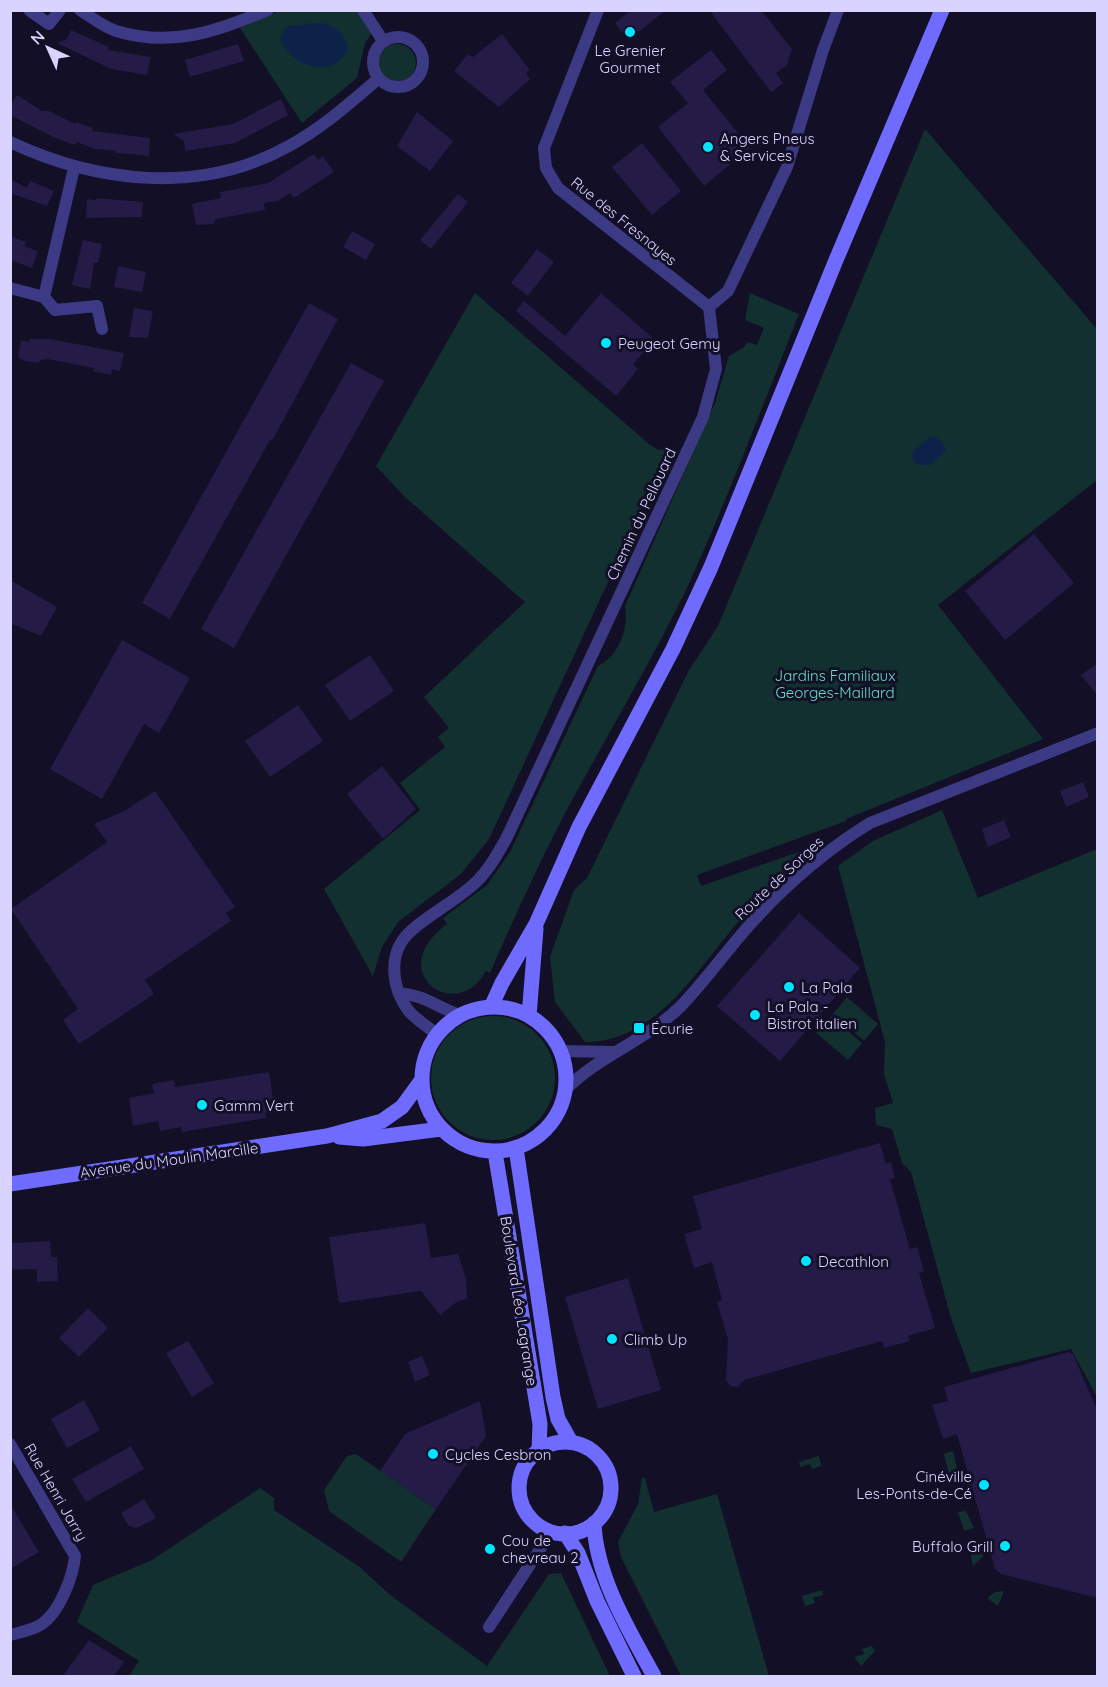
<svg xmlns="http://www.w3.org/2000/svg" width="1108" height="1687" font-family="Quicksand,sans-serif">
	<rect width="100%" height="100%" fill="#130f26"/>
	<path fill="#12302f" d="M358,10L372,33L365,43L357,78L302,123L240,28L279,11Z
		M378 63a19 19 0 1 1 38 0a19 19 0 1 1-38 0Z
		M925,129L1097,329V480L938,605L1043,739L846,819V821L697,875L701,886L810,848L815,853C789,874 762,896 739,921C697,969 657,1042 585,1042L555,1002L550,957L574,890L587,878L689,670L718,626Z
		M475,293L649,444L658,450L671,446L489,839L461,874L398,922L382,947L373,976L324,889L420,810L400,783L445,747L438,737L449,728L424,697L525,602L405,497L376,466Z
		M750,293L799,314C762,407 727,501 685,592C653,658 616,720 581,784C547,845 518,909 490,973L486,971C457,1025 382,972 447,924L443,918L487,885L510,852L598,666C619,655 629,629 625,606L715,403L729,356L743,348L748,342L757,345L764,328L745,320Z
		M942,810L978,898L1097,849V1397L1071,1349L971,1373L951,1318L911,1172L902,1163L892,1129L876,1125L875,1108L893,1103L884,1074L885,1042L838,866L873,841Z
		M847,997L878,1024L864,1041L833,1014Z
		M831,1016L862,1043L848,1060L816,1033Z
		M431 1078a62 62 0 1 1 124 0a62 62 0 1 1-124 0Z
		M953,1451L957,1468L950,1479L944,1454Z
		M356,1454L436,1509L401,1562L329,1511L324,1490L347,1456Z
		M819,1456L821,1466L812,1469L810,1464L800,1467L799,1462Z
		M642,1478H645L654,1512L717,1494L769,1676H681L621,1557L618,1542L638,1504Z
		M260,1488L274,1498V1510L361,1568L389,1594L487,1666L549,1574L561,1573L610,1676H129L139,1661L77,1622L93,1585L152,1560Z
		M966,1511L974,1528L964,1531L958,1512Z
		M978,1540L983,1556L973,1566L968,1543Z
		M822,1590L823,1595L813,1598L815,1603L805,1606L802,1596Z
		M1004,1591L998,1606L987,1598L995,1592Z
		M872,1646L875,1651L861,1666L854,1657L864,1654L862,1649Z"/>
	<path fill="#0c2248" d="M313,23C332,23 343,28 348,48C335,82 289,66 280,38L286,27Z
		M935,436L943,442L946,450L931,465H918L913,460V452L928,438Z"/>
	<path fill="#241b47" d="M631,10H666L628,40L615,23Z
		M709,10H761L792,49L787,65L776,73L783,83L771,92Z
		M71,30L109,47L108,50L151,57L147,75L111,69L57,43L67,39Z
		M502,34L530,70L526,73L530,79L499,107L454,71L468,54L473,57Z
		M238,44L244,61L190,77L185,60Z
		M711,50L727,70L703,90L750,148L704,186L658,127L688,103L670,82Z
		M17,95L42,111H49L75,124L76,122L93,128L92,131L150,138L149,156L116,153V151L95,149L77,142L75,145L53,137L10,115V105Z
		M281,99L288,115L235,143L185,151L184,141L173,134L233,124Z
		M417,112L453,141L430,171L397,146Z
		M642,143L681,191L652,215L612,167Z
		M314,154L318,160L323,156L334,172L294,198L290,193L278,201L264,203L265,210L216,219L213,224L196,225L192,204L221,198L220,192L268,183Z
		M10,179L27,188L30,181L54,191L47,206L10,193Z
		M458,194L468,202L431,249L420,240Z
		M96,198L143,202L142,217L86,218L87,199L96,200Z
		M352,231L375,244L366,260L343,247Z
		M10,236L26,242L24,246L38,251L32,268L10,260Z
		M83,240L102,244L98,263H94L90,289L72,285Z
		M537,249L554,262L528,296L511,283Z
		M118,266L146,272L142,292L114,287Z
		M601,293L654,339L633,365L638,369L616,396L516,311L524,301L565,336Z
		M309,303L338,319L272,441L270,440L170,619L142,603Z
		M134,308L153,311L148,338L129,337Z
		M30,339H50L124,353L120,371L112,369L111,375L93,371L94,368L47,359L40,360L39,363L25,361L18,357L21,340L29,342Z
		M351,363L384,381L234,648L201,629Z
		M1034,534L1074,583L1005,640L965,591Z
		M10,580L57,607L41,636L10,623Z
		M122,640L190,678L159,733L144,724L102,799L50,769Z
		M370,655L394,691L350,721L325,685Z
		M1098,663V696L1081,675Z
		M298,705L323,741L270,777L245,741Z
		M382,766L416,809L383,839L347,794Z
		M1083,782L1089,797L1066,807L1060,791Z
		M155,791L235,907L226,913L231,921L145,980L154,994L79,1044L63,1020L78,1009L11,909L107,842L94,824L124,811Z
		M1004,820L1011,837L988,847L982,829Z
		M799,913L860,968L780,1061L717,1006Z
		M269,1072L275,1112L265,1113L266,1118L182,1132L181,1127L160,1131L158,1121L133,1126L129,1098L154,1093L152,1084L174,1080L175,1087Z
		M880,1143L886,1164L891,1162L895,1178L890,1179L910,1249L917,1247L924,1271L919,1273L935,1328L908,1336L910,1341L884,1348L882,1341L744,1380L738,1387L730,1386L726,1380L728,1339L717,1302L722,1300L712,1262L694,1268L684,1234L702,1229L693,1196Z
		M425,1223L431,1258L458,1254L466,1279L467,1299L458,1301L440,1315L421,1291L339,1303L329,1237Z
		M50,1241L51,1257H57L58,1281L37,1282V1269L10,1270V1243Z
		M628,1278L661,1390L598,1409L565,1297Z
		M88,1308L108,1328L79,1357L59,1338Z
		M188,1341L214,1383L192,1397L166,1353Z
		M1068,1352L1073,1354L1098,1412V1598L1001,1574L995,1569L957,1434L943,1439L932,1405L948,1401L944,1387Z
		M422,1356L430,1375L415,1382L408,1362Z
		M84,1400L100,1430L67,1448L51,1419Z
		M480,1401L486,1436L436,1509L380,1471L405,1434Z
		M131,1446L144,1469L86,1502L72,1479Z
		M144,1499L156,1518L137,1528L129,1526L121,1513Z
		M10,1504L39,1552L10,1569Z
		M89,1640L124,1662L113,1677H62Z"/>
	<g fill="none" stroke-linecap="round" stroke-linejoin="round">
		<path stroke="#3d3a85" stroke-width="12" d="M29,10L49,24L60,10
			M80,10C91,17 104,27 116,31C173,48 216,31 268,10
			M363,10L383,41
			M598,10L544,148L546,168L558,188L709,307
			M373 62a25 25 0 1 1 50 0a25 25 0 1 1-50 0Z
			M10,142C97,183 200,195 287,147C321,129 350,103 378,79
			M10,288L44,297L74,168
			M44,297L55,310L97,306L102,329
			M709,307L728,291L787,167L823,50L838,10
			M399,993C425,995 436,1007 460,1015
			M437,1034C428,1027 415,1019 408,1010C391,986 387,951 412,930C431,913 456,901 475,883C489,870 498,853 507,837L703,417L716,369L709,307
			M561,1051L613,1052
			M566,1089C600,1055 647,1040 681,1006C707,979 729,947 755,919C789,882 828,849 870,823L1098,733
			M10,1444L75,1556C73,1577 60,1611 42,1624C33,1630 21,1632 10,1635
			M489,1627L552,1531"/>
		<path stroke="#6f6bff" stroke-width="15" d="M422 1079a72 72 0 1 1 144 0a72 72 0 1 1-144 0Z
			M491,1007L502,983L536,924L579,827L673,649L711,567L836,260L942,10
			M529,1016L536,929
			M339,1137L363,1139L441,1129
			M516,1148L553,1397L558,1419L571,1442
			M495,1152L540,1424L539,1450
			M10,1184L327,1136L382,1121L402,1107L421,1081
			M519 1488a46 46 0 1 1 92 0a46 46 0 1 1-92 0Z
			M594,1523C596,1577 629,1630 654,1676
			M565,1533L578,1553L597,1601L634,1676"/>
	</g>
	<g fill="#00e5ff" stroke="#130f26" stroke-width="2">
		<circle cx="630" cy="32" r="6"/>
		<circle cx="708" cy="147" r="6"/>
		<circle cx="606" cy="343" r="6"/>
		<circle cx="789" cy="987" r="6"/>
		<circle cx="755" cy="1015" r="6"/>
		<rect x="633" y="1022" width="12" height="12" rx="3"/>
		<circle cx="202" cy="1105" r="6"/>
		<circle cx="806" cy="1261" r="6"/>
		<circle cx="612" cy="1339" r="6"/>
		<circle cx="433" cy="1454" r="6"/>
		<circle cx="984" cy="1485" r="6"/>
		<circle cx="1005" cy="1546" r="6"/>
		<circle cx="490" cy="1549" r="6"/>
	</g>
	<g text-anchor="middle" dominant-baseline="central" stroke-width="6" stroke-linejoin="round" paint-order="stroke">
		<g font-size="15" fill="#d9d4ff" stroke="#130f26" text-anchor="start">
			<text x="630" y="50" text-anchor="middle">Le Grenier<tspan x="630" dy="17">Gourmet</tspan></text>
			<text x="720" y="138">Angers Pneus<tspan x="720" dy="17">&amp; Services</tspan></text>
			<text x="618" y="343">Peugeot Gemy</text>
			<text x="801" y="987">La Pala</text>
			<text x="767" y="1006">La Pala -<tspan x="767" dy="17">Bistrot italien</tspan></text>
			<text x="651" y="1028">Écurie</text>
			<text x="214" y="1105">Gamm Vert</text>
			<text x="818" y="1261">Decathlon</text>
			<text x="624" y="1339">Climb Up</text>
			<text x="445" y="1454">Cycles Cesbron</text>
			<text x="972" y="1476" text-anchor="end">Cinéville<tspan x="972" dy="17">Les-Ponts-de-Cé</tspan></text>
			<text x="502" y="1540">Cou de<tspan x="502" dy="17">chevreau 2</tspan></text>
			<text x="993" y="1546" text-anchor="end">Buffalo Grill</text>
		</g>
		<g font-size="15" fill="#d9d4ff" stroke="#130f26">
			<text transform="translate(624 221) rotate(39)">Rue des Fresnayes</text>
			<text transform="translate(641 514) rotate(-65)">Chemin du Pellouard</text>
			<text transform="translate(779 878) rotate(-43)">Route de Sorges</text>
			<text transform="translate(169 1160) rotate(-8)">Avenue du Moulin Marcille</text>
			<text transform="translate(519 1301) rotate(81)">Boulevard Léo Lagrange</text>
			<text transform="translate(56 1492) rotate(60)">Rue Henri Jarry</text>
		</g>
		<g font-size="15" fill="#5fe0c0" stroke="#130f26">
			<text x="835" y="675">Jardins Familiaux<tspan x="835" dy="17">Georges-Maillard</tspan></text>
		</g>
	</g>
	<rect width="1108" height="1687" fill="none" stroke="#d9d4ff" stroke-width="24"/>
	<g transform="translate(48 48) rotate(315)" stroke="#130f26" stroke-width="4.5" paint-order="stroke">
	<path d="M0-4.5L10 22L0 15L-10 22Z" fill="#d9d4ff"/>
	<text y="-9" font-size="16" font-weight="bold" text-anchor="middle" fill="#d9d4ff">N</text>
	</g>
</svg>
